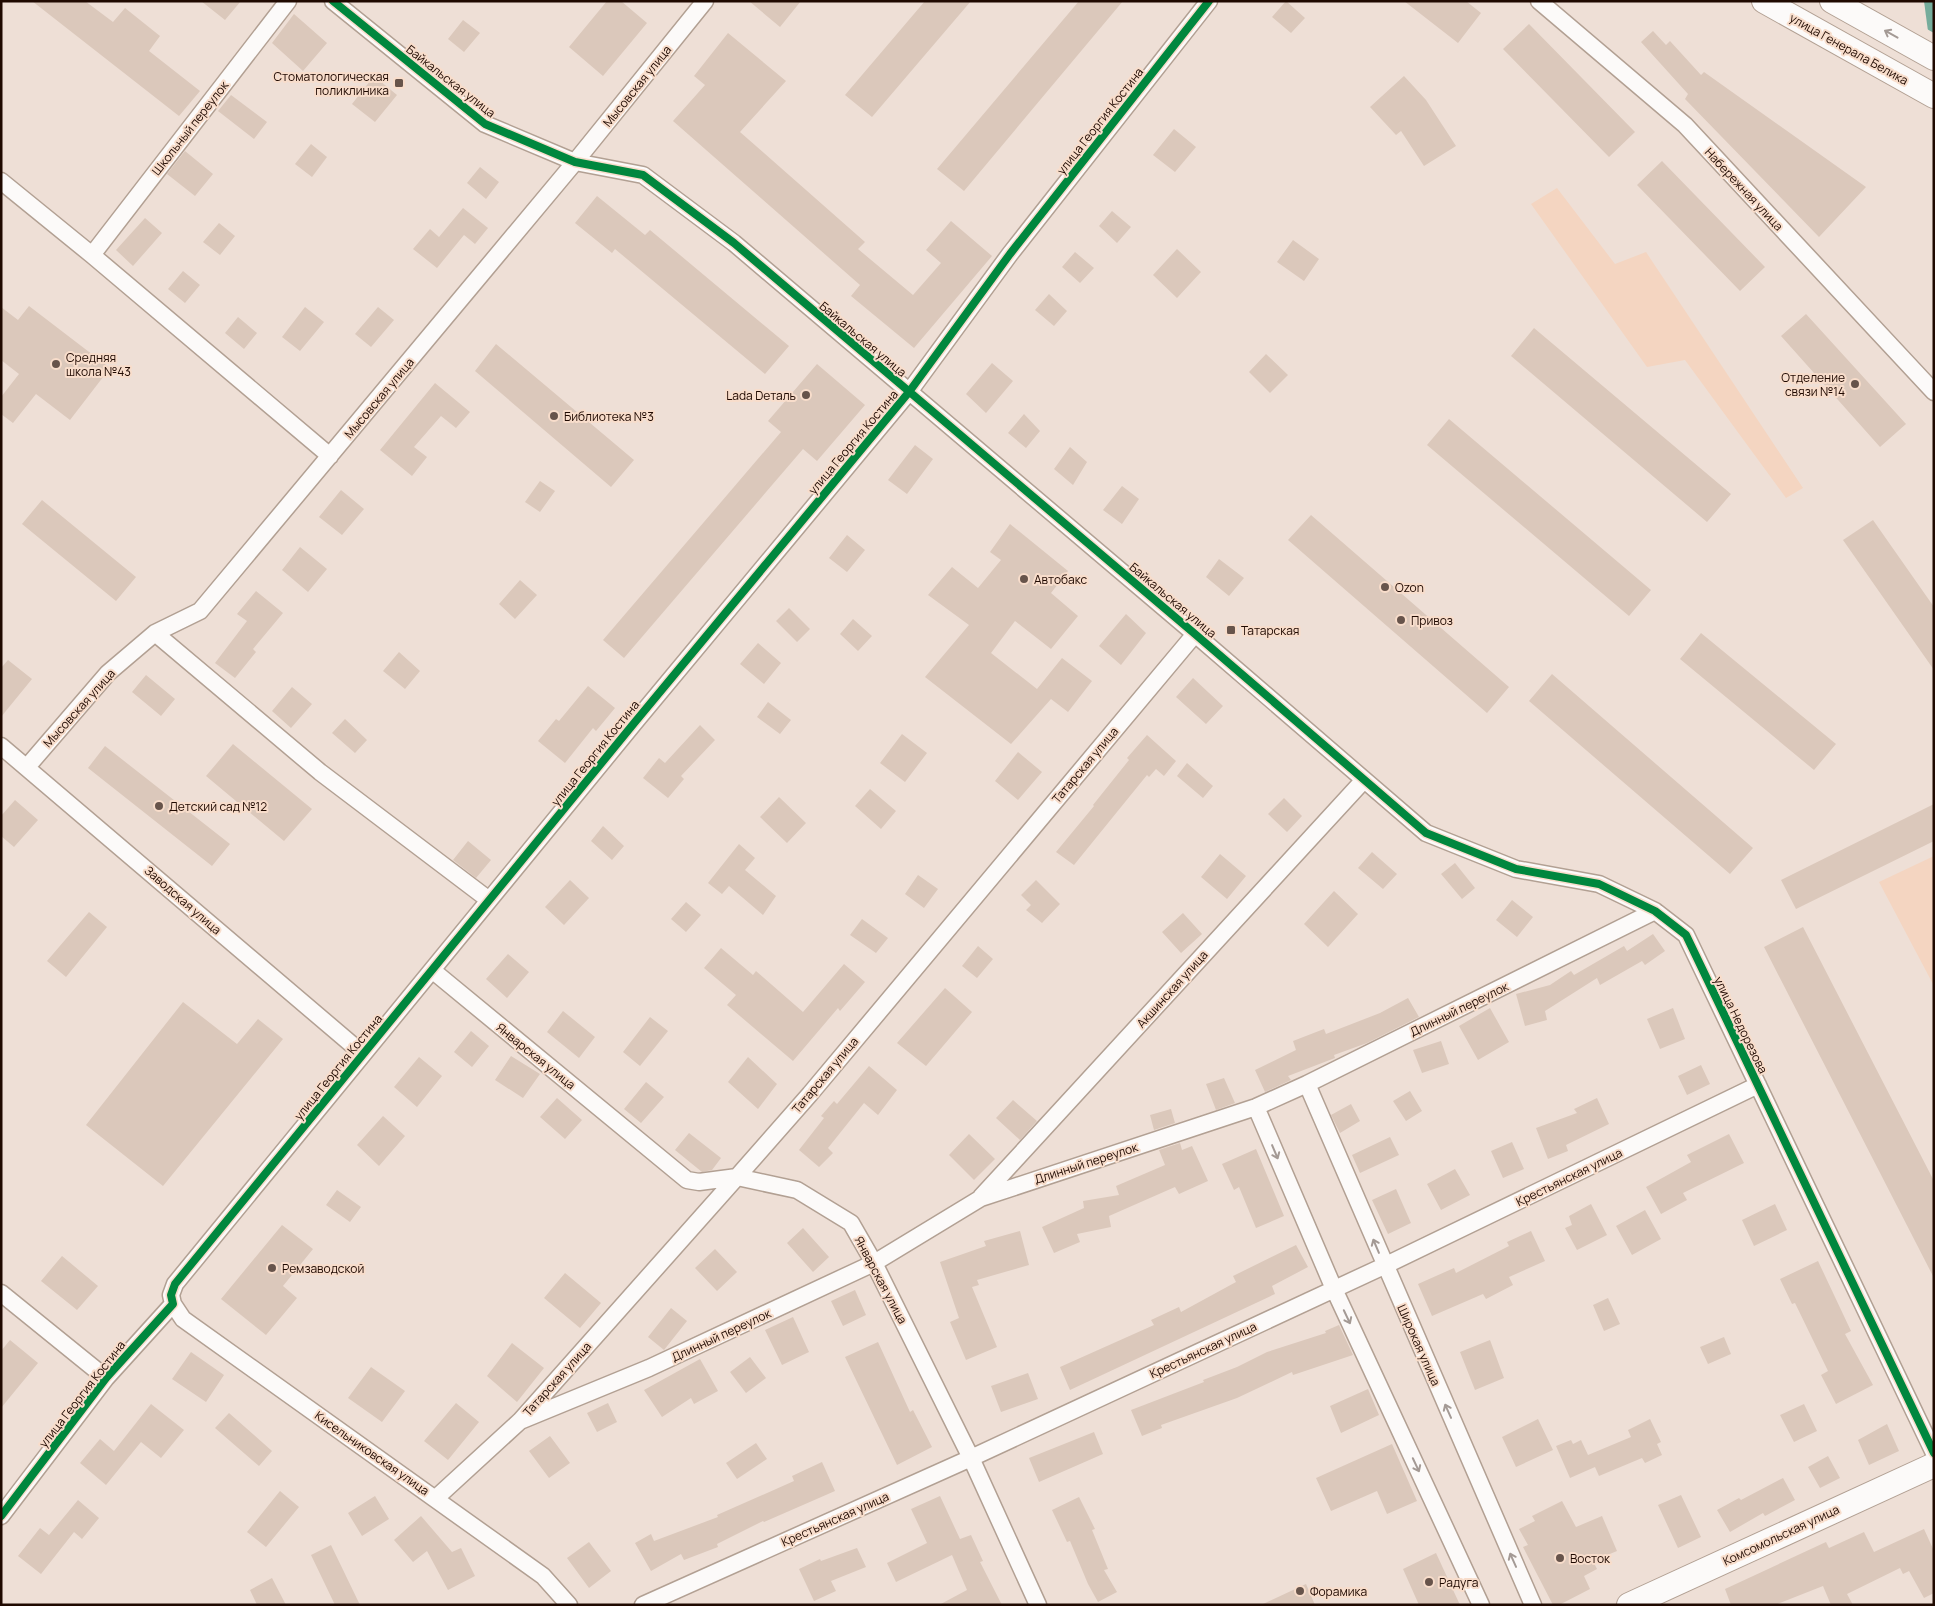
<svg xmlns="http://www.w3.org/2000/svg" width="1935" height="1606" font-family="Manrope,sans-serif">
	<rect width="100%" height="100%" fill="#eedfd6"/>
	<path fill="#f4d5c1" d="M1557,188L1615,264L1646,252L1803,488L1786,498L1685,360L1647,367L1531,204Z
		M1934,856V986L1879,882Z"/>
	<path fill="#75ac9b" d="M1924,1H1934V77Z"/>
	<path fill="#eedfd6" d="M1925,28L1934,33V80L1931,78Z"/>
	<path fill="#dbc8bb" d="M32,1H85L113,22L125,8L160,36L149,51L200,91L179,116Z
		M201,1H241L225,20Z
		M607,1H621L647,23L603,76L569,47Z
		M749,1H801L780,27Z
		M925,1H971L872,117L845,95Z
		M1079,1H1123L964,191L937,169Z
		M1286,1L1305,18L1291,33L1272,17Z
		M1404,1H1466L1481,13L1458,43Z
		M294,14L327,43L303,71L272,43Z
		M463,20L480,33L464,52L448,39Z
		M1529,24L1635,132L1609,157L1503,49Z
		M1653,31L1666,45L1670,41L1701,75L1704,72L1866,187L1819,237L1685,99L1688,94L1641,42Z
		M728,33L786,81L740,132L865,242L858,249L913,295L941,263L926,250L951,221L992,256L914,348L851,296L860,285L673,121L705,85L694,76Z
		M374,76L397,95L375,122L352,104Z
		M1404,76L1426,100L1456,146L1424,166L1401,131L1396,135L1370,107Z
		M231,95L267,122L254,139L218,111Z
		M1174,129L1196,147L1175,172L1153,155Z
		M311,144L327,157L312,177L295,164Z
		M185,151L213,174L195,196L167,174Z
		M1662,161L1765,267L1740,291L1637,185Z
		M480,167L499,182L486,199L467,183Z
		M597,196L645,235L650,230L789,346L765,374L615,249L612,253L575,223Z
		M463,208L488,228L475,244L464,235L437,268L413,249L430,229L439,237Z
		M1112,211L1131,227L1117,243L1099,226Z
		M145,218L162,233L133,266L116,250Z
		M219,223L235,236L220,255L203,242Z
		M1293,240L1319,259L1304,281L1277,262Z
		M1177,249L1201,272L1177,298L1153,275Z
		M1075,252L1094,268L1080,283L1062,267Z
		M183,271L200,285L185,303L168,289Z
		M1049,294L1067,311L1054,326L1035,310Z
		M29,306L110,368L70,420L36,394L13,423L1,414V397L19,374L1,360V307L18,320Z
		M305,307L324,322L300,351L282,337Z
		M378,307L394,320L371,347L355,334Z
		M1806,314L1906,424L1880,447L1781,336Z
		M238,317L257,333L244,349L225,333Z
		M1534,328L1731,494L1707,522L1511,356Z
		M496,344L634,460L611,487L475,371Z
		M1266,354L1288,375L1270,393L1249,372Z
		M992,363L1013,381L986,413L966,394Z
		M817,364L865,405L817,461L803,449L624,658L603,640L781,432L768,421Z
		M435,383L470,412L456,428L441,416L414,447L427,457L412,476L380,450Z
		M1024,414L1040,431L1026,448L1008,433Z
		M1449,419L1651,590L1629,616L1427,445Z
		M915,445L933,459L907,494L888,480Z
		M1070,447L1087,462L1073,485L1054,469Z
		M540,481L555,491L540,512L525,502Z
		M1122,486L1139,499L1122,524L1103,510Z
		M341,490L364,509L342,535L319,517Z
		M42,500L136,577L116,601L22,524Z
		M1311,515L1509,687L1487,713L1288,540Z
		M1873,520L1934,607V670L1843,540Z
		M1010,524L1068,571L1051,593L1078,616L1051,649L1015,621L991,653L1037,689L1062,658L1092,681L1068,712L1051,699L1011,744L925,677L969,625L928,595L952,567L978,588L1001,560L990,552Z
		M847,535L865,550L847,572L829,558Z
		M300,547L327,569L308,592L282,570Z
		M1219,559L1244,578L1229,596L1206,577Z
		M520,580L537,595L515,619L499,604Z
		M256,591L283,613L253,649L256,652L235,678L215,663L247,621L237,614Z
		M789,608L810,629L797,642L776,621Z
		M1126,614L1146,633L1121,665L1099,646Z
		M853,619L872,636L858,651L840,634Z
		M1701,633L1836,744L1814,770L1680,659Z
		M758,643L781,663L764,684L740,664Z
		M399,652L420,671L405,689L383,671Z
		M8,660L32,679L1,717V668Z
		M1552,674L1753,848L1730,874L1529,701Z
		M146,675L175,699L161,716L132,692Z
		M1193,678L1223,706L1206,724L1176,697Z
		M588,686L615,708L596,731L593,728L565,763L538,741L556,719L559,721Z
		M292,687L312,704L291,728L272,711Z
		M768,702L791,720L780,734L757,717Z
		M345,719L367,740L355,753L332,733Z
		M700,725L715,740L681,776L684,779L668,798L643,778L659,758L665,763Z
		M902,734L927,753L905,782L880,763Z
		M1147,735L1176,761L1164,776L1156,769L1149,777L1147,775L1074,865L1056,852L1094,806L1093,805L1129,760L1127,758Z
		M233,744L312,809L284,841L206,776Z
		M105,746L230,844L212,866L88,768Z
		M1018,752L1042,772L1018,800L995,781Z
		M1187,763L1213,786L1203,798L1177,776Z
		M870,789L896,811L881,829L855,806Z
		M779,797L806,823L787,843L760,817Z
		M1284,798L1302,816L1287,832L1268,814Z
		M15,800L38,820L14,847L1,836V816Z
		M1934,804V841L1796,909L1781,880Z
		M603,826L624,846L612,860L591,841Z
		M468,841L491,860L476,878L453,860Z
		M739,844L755,858L745,870L776,896L763,915L729,886L722,894L708,883Z
		M1372,852L1397,874L1383,889L1358,868Z
		M1220,854L1246,876L1227,899L1201,877Z
		M1455,863L1475,888L1462,899L1441,874Z
		M918,875L938,889L924,908L905,894Z
		M570,880L589,898L564,925L545,907Z
		M1036,880L1060,904L1042,923L1026,910L1031,905L1021,895Z
		M1334,891L1358,914L1328,947L1304,924Z
		M1512,900L1533,917L1517,937L1496,920Z
		M686,902L701,915L686,932L671,919Z
		M89,912L107,927L66,977L47,961Z
		M1183,913L1202,934L1181,953L1162,932Z
		M862,919L888,938L876,953L850,935Z
		M1803,927L1934,1181V1278L1764,947Z
		M1653,934L1665,951L1645,965L1642,961L1600,985L1597,978L1545,1011L1547,1020L1525,1026L1516,994L1550,985L1571,971L1574,975L1624,946L1627,951Z
		M978,946L993,959L977,978L962,966Z
		M721,948L753,975L756,971L803,1012L844,964L865,982L840,1011L838,1008L793,1061L727,1005L736,995L704,968Z
		M508,954L529,972L507,998L486,979Z
		M945,988L972,1012L926,1066L897,1043Z
		M1408,998L1419,1017L1367,1043L1334,1055L1335,1058L1288,1076L1291,1080L1265,1092L1255,1070L1296,1050L1293,1041L1324,1029L1326,1034L1380,1013Z
		M183,1002L237,1044L258,1019L283,1039L163,1186L86,1125Z
		M1490,1008L1509,1042L1478,1060L1459,1026Z
		M1673,1008L1685,1039L1660,1049L1647,1019Z
		M563,1011L595,1037L579,1058L547,1032Z
		M650,1017L668,1031L640,1066L623,1052Z
		M471,1031L489,1046L472,1067L454,1052Z
		M1441,1041L1449,1064L1422,1073L1413,1050Z
		M511,1056L540,1074L523,1098L495,1080Z
		M419,1057L442,1076L417,1107L394,1087Z
		M748,1057L777,1084L758,1109L728,1082Z
		M1701,1065L1710,1084L1687,1095L1678,1076Z
		M869,1066L897,1090L878,1115L864,1103L828,1148L833,1153L819,1167L799,1150L824,1118L821,1116L834,1101L837,1104Z
		M1224,1078L1235,1103L1216,1110L1206,1084Z
		M646,1082L664,1097L641,1123L624,1109Z
		M1410,1091L1422,1111L1406,1121L1393,1101Z
		M557,1098L582,1120L565,1139L540,1117Z
		M1597,1098L1609,1124L1566,1145L1568,1151L1548,1159L1536,1128L1577,1113L1574,1109Z
		M1013,1100L1037,1121L1020,1140L996,1118Z
		M1351,1104L1360,1121L1340,1133L1331,1115Z
		M1171,1109L1175,1123L1154,1130L1150,1115Z
		M383,1116L405,1136L379,1166L357,1145Z
		M689,1133L721,1158L712,1170L702,1172L675,1150Z
		M969,1134L995,1159L974,1180L949,1155Z
		M1729,1134L1744,1163L1683,1193L1687,1200L1661,1214L1646,1187L1691,1162L1687,1155Z
		M1390,1137L1399,1155L1360,1173L1352,1155Z
		M1512,1142L1524,1169L1503,1178L1491,1151Z
		M1180,1143L1182,1150L1192,1146L1208,1181L1179,1194L1175,1187L1109,1216L1111,1227L1077,1234L1080,1242L1054,1253L1042,1227L1084,1208L1083,1201L1119,1195L1116,1186L1165,1165L1159,1150Z
		M1256,1149L1284,1216L1256,1228L1239,1187L1234,1190L1222,1164Z
		M1455,1169L1470,1195L1441,1210L1427,1184Z
		M1396,1189L1411,1223L1388,1234L1372,1200Z
		M337,1190L361,1207L350,1222L326,1205Z
		M1591,1204L1607,1235L1577,1250L1565,1228L1572,1225L1569,1216Z
		M1775,1204L1787,1230L1754,1246L1742,1220Z
		M1645,1210L1661,1239L1632,1255L1616,1226Z
		M282,1225L313,1249L283,1286L297,1298L266,1335L221,1299Z
		M803,1228L829,1257L813,1272L787,1243Z
		M1020,1231L1029,1265L977,1280L979,1285L972,1287L997,1347L966,1360L950,1322L959,1318L940,1262L986,1246L984,1241Z
		M1531,1231L1545,1261L1509,1277L1513,1285L1486,1299L1483,1294L1432,1316L1418,1284L1454,1268L1456,1273L1509,1246L1507,1242Z
		M1296,1245L1308,1267L1272,1286L1275,1294L1070,1390L1060,1367L1154,1325L1151,1320L1179,1307L1181,1312L1236,1282L1233,1276Z
		M715,1249L737,1272L717,1291L695,1268Z
		M62,1256L98,1286L77,1310L41,1281Z
		M1818,1261L1851,1331L1845,1334L1873,1385L1836,1404L1821,1375L1828,1371L1795,1303L1792,1304L1780,1279Z
		M565,1273L601,1303L580,1328L544,1298Z
		M855,1290L866,1315L843,1326L831,1301Z
		M1608,1298L1620,1324L1604,1331L1593,1305Z
		M671,1308L687,1321L664,1350L648,1337Z
		M793,1317L809,1352L782,1365L765,1330Z
		M1339,1325L1353,1355L1293,1375L1292,1372L1237,1398L1161,1425L1162,1428L1142,1436L1131,1410L1204,1382L1203,1380L1237,1367L1267,1352L1326,1333L1325,1331Z
		M1724,1337L1731,1354L1708,1364L1700,1347Z
		M10,1340L38,1363L1,1408V1351Z
		M1490,1340L1504,1378L1475,1390L1460,1352Z
		M878,1342L910,1412L913,1410L932,1447L897,1465L845,1357Z
		M512,1343L544,1368L517,1402L487,1376Z
		M191,1352L224,1375L206,1402L172,1379Z
		M750,1357L766,1378L746,1393L730,1372Z
		M700,1359L718,1391L694,1404L691,1398L662,1417L644,1390Z
		M371,1367L405,1391L382,1422L348,1398Z
		M1028,1373L1038,1399L1001,1412L991,1386Z
		M1368,1389L1379,1415L1341,1433L1330,1406Z
		M456,1403L479,1422L448,1460L424,1441Z
		M608,1403L617,1422L597,1432L587,1413Z
		M151,1404L184,1430L161,1458L141,1442L106,1485L80,1463L100,1439L114,1451Z
		M1804,1404L1817,1431L1794,1442L1780,1415Z
		M229,1413L272,1451L259,1466L215,1428Z
		M1538,1419L1553,1450L1516,1467L1502,1437Z
		M1650,1419L1661,1442L1657,1444L1662,1455L1645,1463L1642,1458L1599,1476L1595,1467L1570,1478L1556,1446L1571,1440L1573,1444L1581,1440L1588,1455L1631,1437L1628,1430Z
		M1887,1424L1899,1451L1869,1465L1858,1440Z
		M1094,1432L1103,1454L1039,1482L1029,1458Z
		M550,1436L570,1463L549,1478L529,1451Z
		M756,1443L767,1459L737,1479L726,1463Z
		M1392,1444L1417,1501L1387,1514L1377,1491L1331,1511L1316,1478Z
		M1828,1456L1840,1478L1820,1488L1808,1467Z
		M822,1462L835,1491L764,1522L763,1521L717,1544L718,1547L684,1560L681,1554L651,1571L635,1543L651,1534L654,1541L718,1517L717,1515L794,1481L792,1476Z
		M1783,1478L1795,1500L1765,1516L1763,1513L1730,1532L1717,1510L1739,1498L1741,1500Z
		M280,1491L299,1507L266,1547L247,1532Z
		M1681,1495L1701,1537L1678,1548L1658,1505Z
		M375,1496L389,1519L362,1536L348,1513Z
		M940,1496L960,1539L971,1535L983,1561L980,1562L1002,1605H939L967,1590L952,1555L896,1582L887,1563L927,1543L911,1509Z
		M1079,1497L1095,1529L1092,1530L1108,1569L1104,1570L1117,1592L1098,1602L1088,1584L1070,1541L1067,1542L1052,1510Z
		M78,1500L99,1518L82,1539L74,1532L41,1574L18,1556L40,1528L49,1535Z
		M1562,1501L1576,1527L1602,1516L1617,1551L1593,1561L1597,1569L1584,1576L1590,1589L1559,1605H1553L1523,1547L1528,1545L1519,1529L1535,1521L1532,1516Z
		M421,1516L452,1552L461,1548L475,1576L448,1590L427,1551L413,1562L394,1540Z
		M1924,1529L1934,1551V1593L1924,1598L1909,1571L1903,1574L1900,1568L1847,1594L1853,1605H1831L1823,1586L1775,1605H1731L1725,1589L1826,1542L1829,1548L1864,1532L1874,1552Z
		M589,1542L611,1571L589,1588L567,1558Z
		M331,1545L360,1605H335L311,1555Z
		M857,1548L866,1567L831,1581L836,1591L814,1601L799,1569L820,1559L821,1561Z
		M1436,1553L1460,1605H1419L1403,1569Z
		M272,1578L286,1605H257L250,1590Z
		M1306,1584L1315,1605H1261Z"/>
	<g fill="none" stroke-linecap="round" stroke-linejoin="round">
		<g stroke="#b2a093" stroke-width="19">
			<path id="minor" d="M333,1L485,124L575,162L643,175L734,243L1195,634L1426,833L1516,869L1599,884L1655,911L1686,935L1934,1453
				M1539,1L1685,125L1934,392
				M1,181L92,255L330,456
				M92,255L288,1
				M155,633L320,772L489,900
				M1,746L363,1054
				M27,767L108,673L155,633L200,611L575,162L705,1
				M432,970L687,1180L699,1182L737,1177L797,1190L851,1223L874,1263L971,1458L1038,1605
				M1307,1084L1533,1605
				M1256,1107L1334,1289L1481,1605
				M981,1197L1363,781
				M1,1293L106,1378
				M173,1304L183,1319L543,1576L569,1605
				M520,1421L649,1368L874,1263L981,1198L1256,1107L1307,1084L1655,911
				M436,1498L520,1421L737,1177L810,1094L1195,634
				M1,1516L106,1378L173,1304L171,1295L175,1284L635,722L909,392L1010,254L1209,1
				M643,1605L971,1458L1384,1266L1758,1085"/>
		</g>
		<g stroke="#b2a093" stroke-width="26">
			<path id="secondary" d="M1764,1L1934,96
				M1832,1L1934,58
				M1629,1605L1934,1465"/>
		</g>
		<use href="#minor" stroke="#fcfaf9" stroke-width="16"/>
		<use href="#secondary" stroke="#fcfaf9" stroke-width="24"/>
		<g stroke="#f8ddcb" stroke-width="11">
			<path id="cycleway" d="M333,1L485,124L575,162L643,175L734,243L1195,634L1426,833L1516,869L1599,884L1655,911L1686,935L1934,1453
				M1,1516L106,1378L173,1304L171,1295L175,1284L635,722L909,392L1010,254L1209,1"/>
		</g>
		<use href="#cycleway" stroke="#00873e" stroke-width="8"/>
	</g>
	<defs><path id="oneway-shaft" d="M-6 0H5M1.5-3L5.5 0L1.5 3" fill="none" stroke-width="1.6" stroke-linecap="round" stroke-linejoin="round" transform="scale(1.25)"/></defs>
	<g stroke="#a49a95">
		<use href="#oneway-shaft" transform="translate(1891 34) rotate(-151)"/>
		<use href="#oneway-shaft" transform="translate(1275 1152) rotate(67)"/>
		<use href="#oneway-shaft" transform="translate(1376 1246) rotate(-113)"/>
		<use href="#oneway-shaft" transform="translate(1347 1317) rotate(65)"/>
		<use href="#oneway-shaft" transform="translate(1448 1411) rotate(-114)"/>
		<use href="#oneway-shaft" transform="translate(1416 1465) rotate(65)"/>
		<use href="#oneway-shaft" transform="translate(1513 1560) rotate(-114)"/>
	</g>
	<g fill="#67544b" stroke="#f8ddcb" stroke-width="2">
		<rect x="394" y="78" width="10" height="10" rx="2.5"/>
		<circle cx="56" cy="364" r="5"/>
		<circle cx="1855" cy="384" r="5"/>
		<circle cx="806" cy="395" r="5"/>
		<circle cx="554" cy="416" r="5"/>
		<circle cx="1024" cy="579" r="5"/>
		<circle cx="1385" cy="587" r="5"/>
		<circle cx="1401" cy="620" r="5"/>
		<rect x="1226" y="625" width="10" height="10" rx="2.5"/>
		<circle cx="159" cy="806" r="5"/>
		<circle cx="272" cy="1268" r="5"/>
		<circle cx="1560" cy="1558" r="5"/>
		<circle cx="1429" cy="1582" r="5"/>
		<circle cx="1300" cy="1591" r="5"/>
	</g>
	<g text-anchor="middle" dominant-baseline="central" stroke-width="4" stroke-linejoin="round" paint-order="stroke">
		<g font-size="12" fill="#1f0900" stroke="#f8ddcb">
			<text transform="translate(1849 49) rotate(29)">улица Генерала Белика</text>
			<text transform="translate(451 81) rotate(38)">Байкальская улица</text>
			<text transform="translate(637 86) rotate(-51)">Мысовская улица</text>
			<text transform="translate(1100 121) rotate(-52)">улица Георгия Костина</text>
			<text transform="translate(190 128) rotate(-52)">Школьный переулок</text>
			<text transform="translate(1744 189) rotate(47)">Набережная улица</text>
			<text transform="translate(863 339) rotate(40)">Байкальская улица</text>
			<text transform="translate(379 398) rotate(-50)">Мысовская улица</text>
			<text transform="translate(853 442) rotate(-50)">улица Георгия Костина</text>
			<text transform="translate(1173 600) rotate(40)">Байкальская улица</text>
			<text transform="translate(79 708) rotate(-48)">Мысовская улица</text>
			<text transform="translate(595 753) rotate(-51)">улица Георгия Костина</text>
			<text transform="translate(1085 765) rotate(-50)">Татарская улица</text>
			<text transform="translate(183 900) rotate(41)">Заводская улица</text>
			<text transform="translate(1172 989) rotate(-48)">Акшинская улица</text>
			<text transform="translate(1459 1009) rotate(-26)">Длинный переулок</text>
			<text transform="translate(1741 1025) rotate(64)">улица Недорезова</text>
			<text transform="translate(536 1056) rotate(39)">Январская улица</text>
			<text transform="translate(338 1067) rotate(-51)">улица Георгия Костина</text>
			<text transform="translate(825 1075) rotate(-50)">Татарская улица</text>
			<text transform="translate(1086 1163) rotate(-18)">Длинный переулок</text>
			<text transform="translate(1569 1177) rotate(-26)">Крестьянская улица</text>
			<text transform="translate(881 1280) rotate(62)">Январская улица</text>
			<text transform="translate(721 1335) rotate(-25)">Длинный переулок</text>
			<text transform="translate(1419 1345) rotate(66)">Широкая улица</text>
			<text transform="translate(1203 1350) rotate(-25)">Крестьянская улица</text>
			<text transform="translate(557 1379) rotate(-48)">Татарская улица</text>
			<text transform="translate(82 1394) rotate(-52)">улица Георгия Костина</text>
			<text transform="translate(372 1453) rotate(35)">Кисельниковская улица</text>
			<text transform="translate(835 1519) rotate(-24)">Крестьянская улица</text>
			<text transform="translate(1781 1535) rotate(-25)">Комсомольская улица</text>
		</g>
		<g font-size="12" fill="#1f0900" stroke="#f8ddcb" text-anchor="start">
			<text x="389" y="76" text-anchor="end">Стоматологическая<tspan x="389" dy="14">поликлиника</tspan></text>
			<text x="66" y="357">Средняя<tspan x="66" dy="14">школа №43</tspan></text>
			<text x="1845" y="377" text-anchor="end">Отделение<tspan x="1845" dy="14">связи №14</tspan></text>
			<text x="796" y="395" text-anchor="end">Lada Dеталь</text>
			<text x="564" y="416">Библиотека №3</text>
			<text x="1034" y="579">Автобакс</text>
			<text x="1395" y="587">Ozon</text>
			<text x="1411" y="620">Привоз</text>
			<text x="1241" y="630">Татарская</text>
			<text x="169" y="806">Детский сад №12</text>
			<text x="282" y="1268">Ремзаводской</text>
			<text x="1570" y="1558">Восток</text>
			<text x="1439" y="1582">Радуга</text>
			<text x="1310" y="1591">Форамика</text>
		</g>
	</g>
	<rect width="1935" height="1606" fill="none" stroke="#1f0900" stroke-width="5"/>
</svg>
